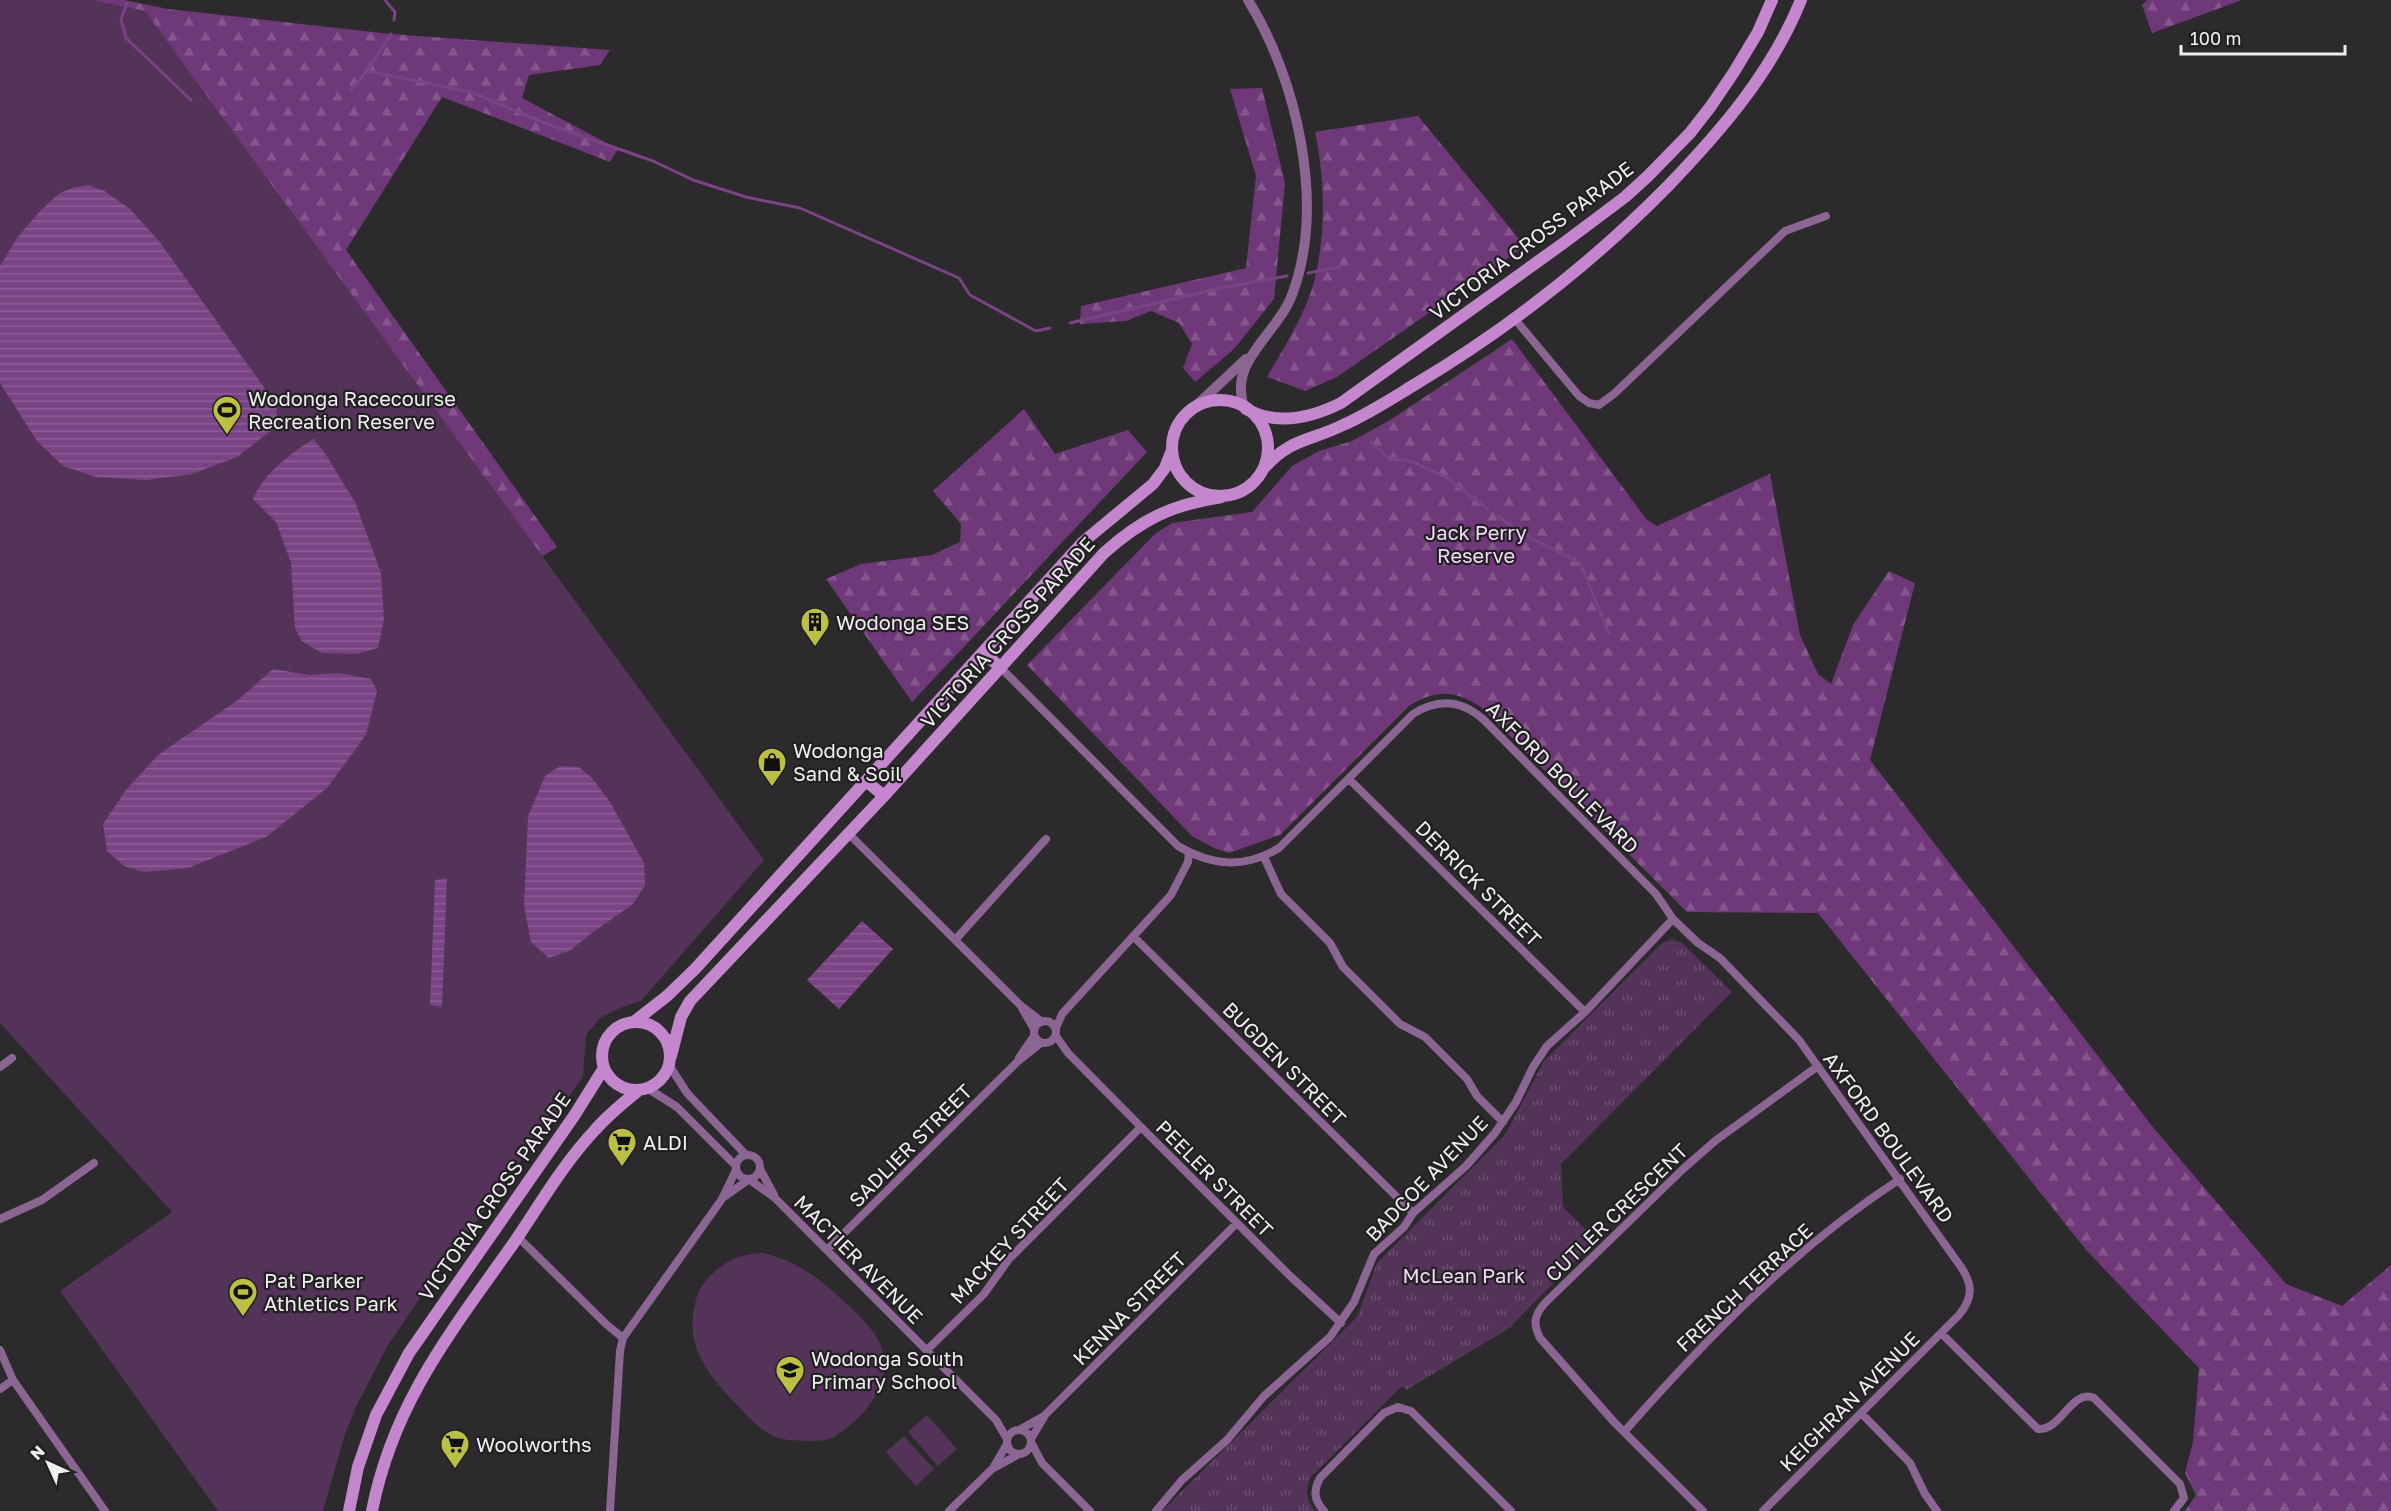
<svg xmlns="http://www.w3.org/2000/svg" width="2391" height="1511" font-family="'Golos Text',sans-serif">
	<defs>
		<pattern id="grass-tufts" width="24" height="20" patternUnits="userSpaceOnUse" patternTransform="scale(1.5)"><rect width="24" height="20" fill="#533358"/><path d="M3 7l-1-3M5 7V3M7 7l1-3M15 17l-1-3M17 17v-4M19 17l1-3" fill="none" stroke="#6c5170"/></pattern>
		<pattern id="forest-firs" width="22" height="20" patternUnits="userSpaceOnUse" patternTransform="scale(1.5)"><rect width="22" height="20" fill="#6f3979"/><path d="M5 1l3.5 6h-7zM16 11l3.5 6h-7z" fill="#84568c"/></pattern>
		<pattern id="water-rules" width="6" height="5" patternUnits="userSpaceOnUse" patternTransform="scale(1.5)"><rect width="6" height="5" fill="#7a4384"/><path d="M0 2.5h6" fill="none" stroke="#8d5e96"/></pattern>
	</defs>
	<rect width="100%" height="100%" fill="#2c2a2c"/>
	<path fill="url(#grass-tufts)" d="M1672,939L1682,943L1732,992L1561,1164L1563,1207L1592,1236L1591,1245L1512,1325L1513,1326L1406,1390L1402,1386L1311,1477C1305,1490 1306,1500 1315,1511H1162L1357,1317L1377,1263L1505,1135L1544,1061L1662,943Z"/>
	<path fill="url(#forest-firs)" d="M30,0H124L168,9L391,34L610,50L600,65L529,75L522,98L618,149L610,162L442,97L346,250L557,547L537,560Z
		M2147,0H2242L2152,33L2142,5Z
		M1262,88L1285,183L1274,299L1234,349L1195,382L1183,368L1192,344L1179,323L1151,311L1126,321L1080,324L1081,306L1246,268L1256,176L1230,89Z
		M1418,116L1525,246L1337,377L1305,391L1267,377C1284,348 1307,311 1315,278C1326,231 1325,179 1315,132Z
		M1512,339L1647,520L1657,526L1770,474L1800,635L1818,674L1831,684L1853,625L1889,571L1915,583L1870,760L2152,1126L2286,1284L2342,1306L2391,1265V1511H2185L2196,1495L2185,1473L2193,1442L2199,1368L2086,1250L1818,913L1687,912L1481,707C1455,690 1436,689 1409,706L1280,835L1229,853L1214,848L1192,836L1027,665L1156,533L1172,523L1252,512L1292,466L1319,451L1352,441L1390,420Z
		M1024,409L1055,454L1128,430L1147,452L912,702L826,579L861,564L932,555L960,542L961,524L933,491Z"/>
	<path fill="#533358" d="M0,0H93L145,11L764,860L641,1001L622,1007L601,1017L586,1035L583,1077L434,1278L388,1345L356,1407L345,1434L323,1511H218L60,1291L172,1212L0,1023Z
		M764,1253C802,1264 819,1278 848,1305C861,1318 878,1332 883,1352C891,1387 862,1420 834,1437C826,1441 816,1441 807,1441C795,1440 782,1441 771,1435C756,1427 746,1414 734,1402C710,1376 689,1352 693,1315C695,1300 698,1289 708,1278C725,1260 740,1254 764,1253Z
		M927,1415L957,1449L938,1466L908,1432Z
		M904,1436L934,1469L916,1486L886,1452Z"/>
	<path fill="url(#water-rules)" d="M88,185L103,190L130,209L159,241L276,404L277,418L273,429L237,457L192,474L146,480L96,477L63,466L37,441L0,383V266L17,238L41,210L60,193L72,188Z
		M313,439L324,452L355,502L381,573L384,619L378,648L356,654L322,653L302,641L295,628L291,563L276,522L253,499C264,473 290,454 313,439Z
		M273,669L309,675L339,673L371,679L377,691L366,735L327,788L266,837L188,868L144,872L124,866L107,851L103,824L126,790L158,755L238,700Z
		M560,766L579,767L592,778L610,802L644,863L645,885L633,904L589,935L571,950L549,958L531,942L524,906L528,816L545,776Z
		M447,878L442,1007L430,1005L435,880Z
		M862,921L893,949L839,1009L807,980Z"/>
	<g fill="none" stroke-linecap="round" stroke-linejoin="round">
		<path stroke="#7a4384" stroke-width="3" d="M385,0L395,12L394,20
			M127,3L121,19L126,38L191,100
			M367,71L471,92L547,124L653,161L693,180L746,197L800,208L959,278L970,295L1036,331L1050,328
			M351,90L367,71L391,34
			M1308,273L1339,267
			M1070,323L1221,288L1287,276
			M1371,442L1387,457L1414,462L1447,478L1488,509
			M1498,516L1525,535L1580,563L1609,633"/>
		<path stroke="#8c6693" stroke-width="8" d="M1514,318L1579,396L1589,403L1599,405L1615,393L1785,231L1826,216
			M1001,668L1178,846C1212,866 1244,869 1279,848L1413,714C1438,698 1462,700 1484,720L1656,894L1673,919L1698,943L1720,958L1799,1040L1961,1267C1973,1285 1973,1298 1959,1315L1763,1511
			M1349,779L1585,1012
			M848,833L1020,1005L1042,1022
			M1264,857L1281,894L1330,943L1343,967L1400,1024L1425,1037L1467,1079L1477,1096L1503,1122
			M1133,936L1413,1213
			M955,940L1046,839
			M1022,1008L1034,1029
			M1034 1032a11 11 0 1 1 22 0a11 11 0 1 1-22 0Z
			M1056,1028L1062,1014L1171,895L1188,862L1189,852
			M1056,1036L1068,1053L1141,1127L1289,1275L1341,1323
			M1019,1058L1034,1036
			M669,1065L687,1093L746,1155
			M0,1067L12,1058
			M647,1088L677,1107L736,1166
			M736 1167a12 12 0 1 1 24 0a12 12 0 1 1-24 0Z
			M760,1169L774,1195
			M750,1180L775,1198L996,1420L1007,1439
			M724,1197L748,1180
			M0,1219L42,1200L94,1163
			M518,1237L606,1324L623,1338
			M827,1250L1016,1063L1041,1043
			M1941,1333L2038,1429C2061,1431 2072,1388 2094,1398L2180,1484L2184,1498L2174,1511
			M0,1350L13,1380L105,1511
			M927,1350L984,1294L1009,1259L1141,1127
			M0,1389L13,1380
			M1861,1413L1910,1463L1925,1494L1937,1511
			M1021,1429L1044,1416L1237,1223
			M1007 1442a12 12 0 1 1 24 0a12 12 0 1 1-24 0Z
			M1624,1432C1707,1338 1794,1248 1900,1179
			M1031,1439L1044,1417
			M1031,1442L1042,1463L1090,1511
			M993,1468L1007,1444
			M610,1511L620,1351L623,1338L722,1199L736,1170
			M949,1511L992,1469L1019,1454
			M1156,1511L1182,1480L1227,1440L1264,1396L1330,1337L1354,1302L1374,1254L1404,1227L1413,1213L1466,1166L1495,1133L1516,1102L1533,1067L1547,1046L1585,1012L1673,919
			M1324,1511C1314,1500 1313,1491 1320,1478L1384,1413L1398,1407L1411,1411L1511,1511
			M1703,1511L1614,1422L1540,1338C1533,1324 1534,1316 1544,1304L1683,1169L1715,1141L1818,1066"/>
		<path stroke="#8c6693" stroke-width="10" d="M1198,404L1246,359
			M1244,407C1228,361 1276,336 1292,295C1326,205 1297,79 1248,0"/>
		<path stroke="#c487ce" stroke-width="12" d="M1172 448a48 48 0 1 1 96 0a48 48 0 1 1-96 0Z
			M1246,409C1277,426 1311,418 1341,403L1565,242L1625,197L1648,176L1690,133L1711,106L1734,72L1758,32L1772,0
			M1265,467C1291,438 1311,441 1343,425C1368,414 1391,399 1414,385C1506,330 1592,263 1667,187C1721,131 1772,72 1801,0
			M983,652L1001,668
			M866,781L884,796
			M635,1021L667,996L695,969L1083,542L1153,484L1165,468L1172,450
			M602 1056a34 34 0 1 1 68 0a34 34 0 1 1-68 0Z
			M671,1056L681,1017L690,1001L884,796L1104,553C1142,519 1171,505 1222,497
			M349,1511L358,1467L376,1415L409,1353L574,1116L604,1068
			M372,1511C393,1403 451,1332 513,1244C539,1206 563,1164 595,1130C608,1115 623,1103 639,1090"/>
	</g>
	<defs>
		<g id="stadium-pin" transform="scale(1.5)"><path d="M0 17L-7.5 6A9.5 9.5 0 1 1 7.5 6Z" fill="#bbc044" stroke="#222022"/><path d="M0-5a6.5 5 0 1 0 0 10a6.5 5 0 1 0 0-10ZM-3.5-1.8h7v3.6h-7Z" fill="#111"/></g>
		<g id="building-pin" transform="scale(1.5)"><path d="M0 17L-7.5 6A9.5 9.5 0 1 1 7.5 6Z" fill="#bbc044" stroke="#222022"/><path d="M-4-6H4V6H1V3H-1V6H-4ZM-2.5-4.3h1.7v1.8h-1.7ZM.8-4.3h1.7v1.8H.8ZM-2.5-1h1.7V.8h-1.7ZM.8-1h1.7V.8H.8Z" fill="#111"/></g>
		<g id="shop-pin" transform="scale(1.5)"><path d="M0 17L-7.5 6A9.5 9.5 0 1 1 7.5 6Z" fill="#bbc044" stroke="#222022"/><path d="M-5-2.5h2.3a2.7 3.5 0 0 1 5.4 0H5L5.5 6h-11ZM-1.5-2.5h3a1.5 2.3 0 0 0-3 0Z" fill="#111"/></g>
		<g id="supermarket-pin" transform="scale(1.5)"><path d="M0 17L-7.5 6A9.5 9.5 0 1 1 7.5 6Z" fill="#bbc044" stroke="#222022"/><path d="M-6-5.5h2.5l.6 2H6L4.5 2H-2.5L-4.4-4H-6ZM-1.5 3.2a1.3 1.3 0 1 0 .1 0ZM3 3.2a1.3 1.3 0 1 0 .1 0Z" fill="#111"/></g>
		<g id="school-pin" transform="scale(1.5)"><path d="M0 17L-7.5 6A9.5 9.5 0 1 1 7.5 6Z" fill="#bbc044" stroke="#222022"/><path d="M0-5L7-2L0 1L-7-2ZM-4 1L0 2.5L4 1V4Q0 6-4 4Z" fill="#111"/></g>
	</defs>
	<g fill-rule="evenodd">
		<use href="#stadium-pin" x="227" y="410"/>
		<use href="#building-pin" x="815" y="622"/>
		<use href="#shop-pin" x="772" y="762"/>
		<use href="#supermarket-pin" x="622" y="1142"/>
		<use href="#stadium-pin" x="243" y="1292"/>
		<use href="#school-pin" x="790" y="1370"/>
		<use href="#supermarket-pin" x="455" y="1444"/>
	</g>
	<g text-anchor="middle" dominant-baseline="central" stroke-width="4.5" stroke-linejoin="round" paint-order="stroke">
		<g font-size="20" fill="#f0eef0" stroke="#222022">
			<text transform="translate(1531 240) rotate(-37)">VICTORIA CROSS PARADE</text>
			<text transform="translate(1007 632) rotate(-48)">VICTORIA CROSS PARADE</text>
			<text transform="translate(1563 777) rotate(45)">AXFORD BOULEVARD</text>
			<text transform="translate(1479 883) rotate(45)">DERRICK STREET</text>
			<text transform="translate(1285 1063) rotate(45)">BUGDEN STREET</text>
			<text transform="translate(1889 1137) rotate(54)">AXFORD BOULEVARD</text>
			<text transform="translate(910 1145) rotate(-45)">SADLIER STREET</text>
			<text transform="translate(1215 1178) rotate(45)">PEELER STREET</text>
			<text transform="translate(1426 1178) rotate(-46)">BADCOE AVENUE</text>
			<text transform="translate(494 1196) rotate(-55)">VICTORIA CROSS PARADE</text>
			<text transform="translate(1616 1212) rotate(-44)">CUTLER CRESCENT</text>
			<text transform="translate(1009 1240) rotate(-47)">MACKEY STREET</text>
			<text transform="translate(859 1259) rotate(45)">MACTIER AVENUE</text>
			<text transform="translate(1744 1287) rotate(-43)">FRENCH TERRACE</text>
			<text transform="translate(1129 1308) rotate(-45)">KENNA STREET</text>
			<text transform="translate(1849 1401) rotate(-45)">KEIGHRAN AVENUE</text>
		</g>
		<g font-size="20" fill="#f0eef0" stroke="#222022" text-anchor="start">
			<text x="248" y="398">Wodonga Racecourse<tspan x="248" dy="23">Recreation Reserve</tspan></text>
			<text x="836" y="622">Wodonga SES</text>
			<text x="793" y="750">Wodonga<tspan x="793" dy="23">Sand &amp; Soil</tspan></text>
			<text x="643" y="1142">ALDI</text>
			<text x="264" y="1280">Pat Parker<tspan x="264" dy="23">Athletics Park</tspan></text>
			<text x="811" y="1358">Wodonga South<tspan x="811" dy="23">Primary School</tspan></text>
			<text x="476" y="1444">Woolworths</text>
		</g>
		<g font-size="20" fill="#f6d7fc" stroke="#222022">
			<text x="1476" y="532">Jack Perry<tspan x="1476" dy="23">Reserve</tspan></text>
			<text x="1464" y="1275">McLean Park</text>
		</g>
	</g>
	<g transform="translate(48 1463) rotate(315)" stroke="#222022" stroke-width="4.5" paint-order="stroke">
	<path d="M0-4.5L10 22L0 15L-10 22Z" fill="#f0eef0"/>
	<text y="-9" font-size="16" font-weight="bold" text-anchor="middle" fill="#f0eef0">N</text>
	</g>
	<path d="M2181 45v9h164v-9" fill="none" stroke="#f0eef0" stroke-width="3"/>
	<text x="2190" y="45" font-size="18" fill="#f0eef0" stroke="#222022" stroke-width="4.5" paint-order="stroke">100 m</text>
</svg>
